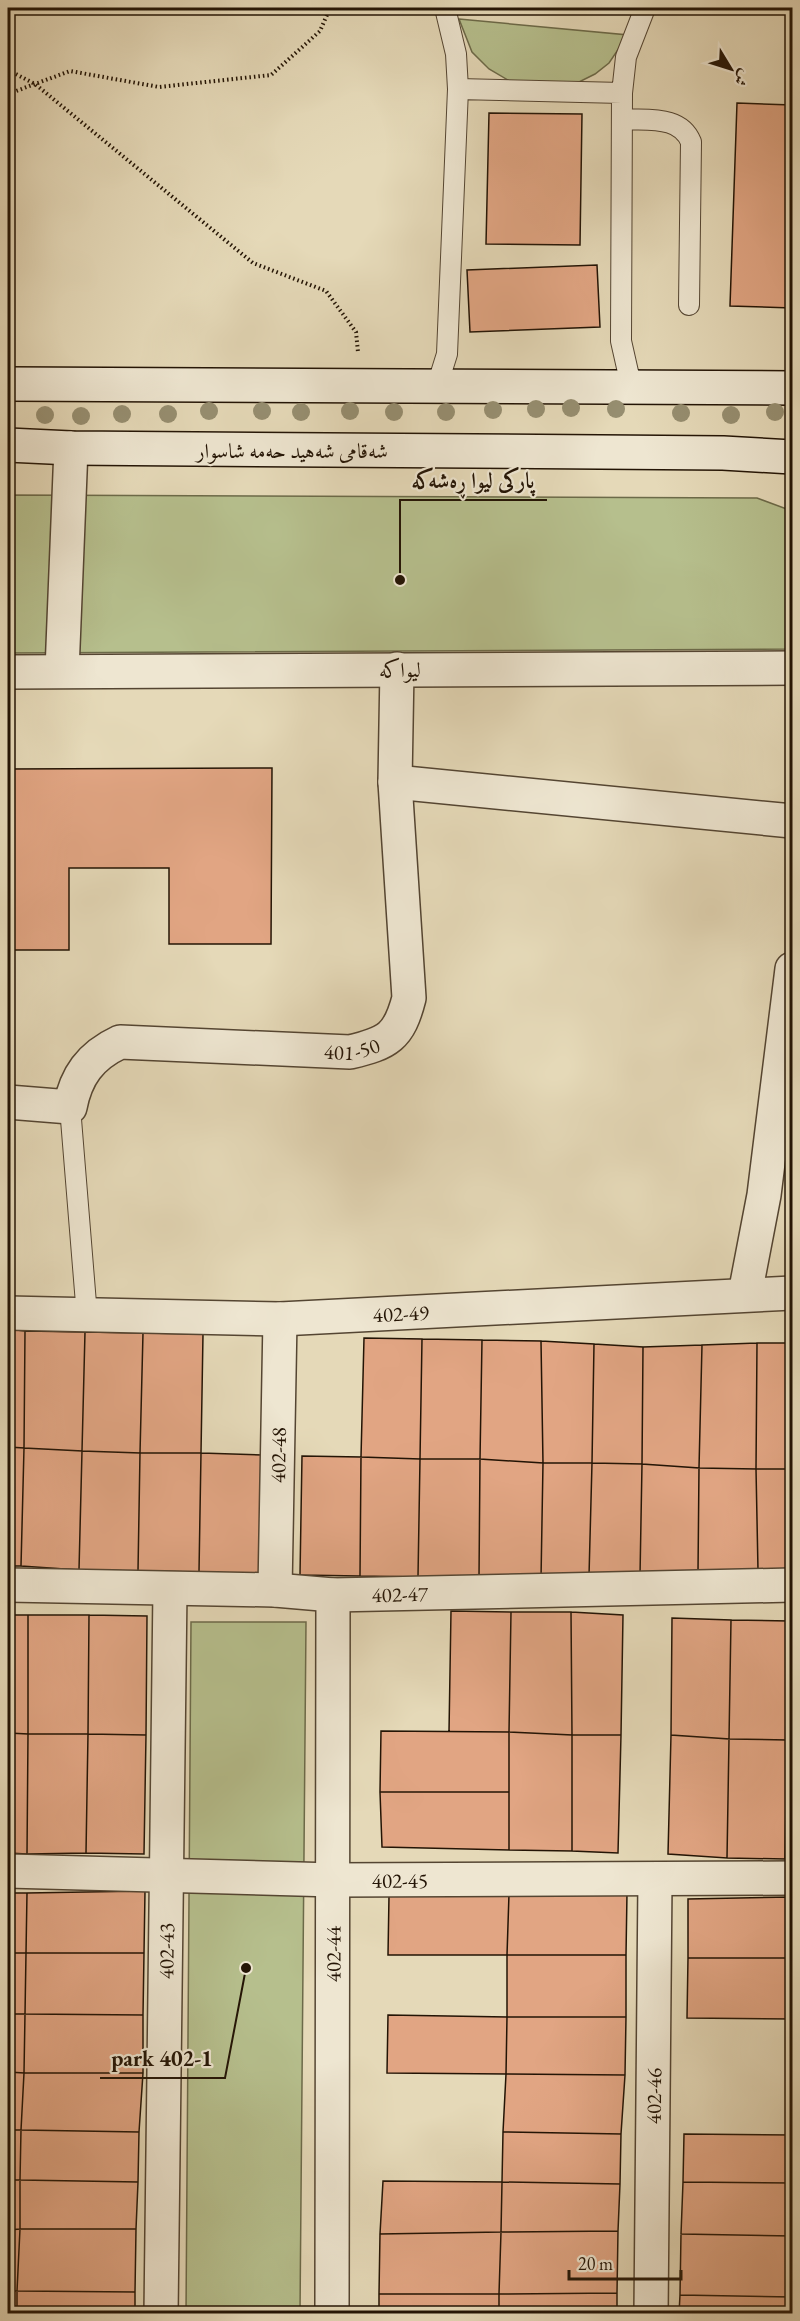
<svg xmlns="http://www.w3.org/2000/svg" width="800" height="2321" font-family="'EB Garamond',Amiri,serif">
	<rect width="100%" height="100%" fill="#e5d9b8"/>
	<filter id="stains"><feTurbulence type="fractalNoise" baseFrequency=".00333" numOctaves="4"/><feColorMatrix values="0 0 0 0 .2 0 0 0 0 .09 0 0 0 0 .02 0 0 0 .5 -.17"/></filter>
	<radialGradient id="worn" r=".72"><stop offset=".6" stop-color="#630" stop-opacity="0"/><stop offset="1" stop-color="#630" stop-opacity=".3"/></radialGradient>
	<path fill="#b6bf8d" stroke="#6c6a49" stroke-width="1.5" d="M459,19L628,35L609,63L595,74L573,85L513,83L489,69L472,52Z
		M8,495L757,498L792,511V649L8,653Z
		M191,1622H306L300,2313L186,2314Z"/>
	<path fill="#e1a583" stroke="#231405" stroke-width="1.5" d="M737,103L792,105V308L730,306Z
		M489,113L582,114L580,245L486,244Z
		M597,265L600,327L470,332L467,270Z
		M272,768L271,944H169V868H69V950H8V769Z
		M8,1329L25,1331L24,1448L8,1447Z
		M25,1331L85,1332L82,1451L24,1448Z
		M85,1332L143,1333L140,1453L82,1451Z
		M143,1333L203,1334L201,1453H140Z
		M364,1338L422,1339L420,1459L361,1457Z
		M422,1339L482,1340L480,1459H420Z
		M482,1340L541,1341L543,1463L480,1459Z
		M541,1341L594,1344L592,1463H543Z
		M757,1343L756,1469L699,1468L702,1345Z
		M757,1343H792V1469H756Z
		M594,1344L643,1347L642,1464L592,1463Z
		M702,1345L699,1468L642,1464L643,1347Z
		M8,1447L24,1448L21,1566H8Z
		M24,1448L82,1451L79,1570L21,1566Z
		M82,1451L140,1453L138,1571L79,1570Z
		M140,1453H201L199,1572L138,1571Z
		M201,1453L262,1455L261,1574L199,1572Z
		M302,1456L361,1457L360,1576L300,1575Z
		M361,1457L420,1459L418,1577L360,1576Z
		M420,1459H480L479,1578L418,1577Z
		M480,1459L543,1463L541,1579L479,1578Z
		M543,1463H592L589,1576L541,1579Z
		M592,1463L642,1464L640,1576H589Z
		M642,1464L699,1468L698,1572L640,1576Z
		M699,1468L756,1469L758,1570L698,1572Z
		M756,1469H792V1569L758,1570Z
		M451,1611L511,1612L509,1732H449Z
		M511,1612H571L572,1735L509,1732Z
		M571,1612L623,1615L621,1735H572Z
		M8,1615H28V1734L8,1733Z
		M28,1615H89L88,1734H28Z
		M89,1615L147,1616L146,1735L88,1734Z
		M672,1618L731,1620L729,1739L671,1735Z
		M731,1620L789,1621L787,1740L729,1739Z
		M789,1621H792V1740H787Z
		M381,1731L509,1732V1792H380Z
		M509,1732L572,1735V1851L509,1850Z
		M8,1733L28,1734L27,1854L8,1853Z
		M28,1734H88L86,1853L27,1854Z
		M88,1734L146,1735L144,1854L86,1853Z
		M572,1735H621L618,1853L572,1851Z
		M671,1735L729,1739L727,1858L668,1854Z
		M729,1739L787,1740L785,1859L727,1858Z
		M787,1740H792V1859H785Z
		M380,1792H509V1850L382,1847Z
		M145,1891L144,1953H26L27,1893Z
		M8,1893H27L26,1953H8Z
		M627,1893L626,1955H507L509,1894Z
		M509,1894L507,1955H388L389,1896Z
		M792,1897V1958H688V1899Z
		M8,1953H26L25,2014H8Z
		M26,1953H144L143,2015L25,2014Z
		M507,1955H626V2017H507Z
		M688,1958H792V2019L687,2018Z
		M8,2014H25L24,2073L8,2072Z
		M25,2014L143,2015V2073H24Z
		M388,2015L507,2017L506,2074L387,2073Z
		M507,2017H626L625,2075L506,2074Z
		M8,2072L24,2073L21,2130H8Z
		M24,2073H143L139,2132L21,2130Z
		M506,2074L625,2075L621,2134L503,2132Z
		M8,2130H21L20,2180H8Z
		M21,2130L139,2132L138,2182L20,2180Z
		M503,2132L621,2134L620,2184L502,2182Z
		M684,2134L792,2135V2183L683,2182Z
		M8,2180H20V2229L8,2230Z
		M20,2180L138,2182L136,2229H20Z
		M383,2181L502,2182L501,2232L380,2234Z
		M502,2182L620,2184L618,2231L501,2232Z
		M683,2182L792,2183V2236L681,2234Z
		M20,2229L17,2291H8V2230Z
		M20,2229H136L135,2292L17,2291Z
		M618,2231L617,2293L499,2294L501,2232Z
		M501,2232L499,2294H379L380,2234Z
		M681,2234L792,2236V2297L680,2295Z
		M8,2291H17V2314H8Z
		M17,2291L135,2292V2314H17Z
		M617,2293V2314H499V2294Z
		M379,2294H499V2314H379Z
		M680,2295L792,2297V2314H679Z"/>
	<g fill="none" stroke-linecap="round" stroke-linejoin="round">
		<g stroke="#544532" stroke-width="22">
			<path id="service" d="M458,89L622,93
				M623,119C648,121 680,115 691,142L689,305
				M437,386L447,354L458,89L456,54L445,8
				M634,388L628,372L621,341L622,93L626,57L645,8
				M70,1107L87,1316"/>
		</g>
		<g stroke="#544532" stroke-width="36">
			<g id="minor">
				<path d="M62,671L71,448"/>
				<path d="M8,672L792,668"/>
				<path d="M395,782L792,821"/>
				<path id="s1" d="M8,1102L70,1107C76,1076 90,1056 120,1042L350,1052C388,1043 399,1037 409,998L395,782L397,669"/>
				<path d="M745,1294L764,1195L792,969"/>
				<path id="s2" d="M8,1313L280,1319L792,1293"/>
				<path id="s3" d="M8,1585L275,1590L333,1595L792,1585"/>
				<path id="s4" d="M275,1590L280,1319"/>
				<path id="s5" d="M8,1871L334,1880L792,1878"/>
				<path id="s6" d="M161,2314L170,1589"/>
				<path id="s7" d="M332,2314L333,1595"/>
				<path id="s8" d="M651,2314L655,1880"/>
			</g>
		</g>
		<g stroke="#231405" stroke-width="36">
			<path id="secondary" d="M8,384L792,388
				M8,445L71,448L723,453L792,457"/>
		</g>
		<path stroke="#231405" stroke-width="4" stroke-dasharray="1.5 3" stroke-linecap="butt" d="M8,70L35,84L253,263L326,291L356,332L358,352
			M8,94L70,71L159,87L271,75L320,31L330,8"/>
		<use href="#service" stroke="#eee6d1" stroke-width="20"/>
		<use href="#minor" stroke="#eee6d1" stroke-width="33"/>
		<use href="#secondary" stroke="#eee6d1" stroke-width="33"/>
	</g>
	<g fill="#968e70">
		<circle cx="571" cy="408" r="9"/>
		<circle cx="536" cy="409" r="9"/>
		<circle cx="616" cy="409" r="9"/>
		<circle cx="493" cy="410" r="9"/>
		<circle cx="209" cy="411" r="9"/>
		<circle cx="262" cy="411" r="9"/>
		<circle cx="350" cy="411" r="9"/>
		<circle cx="301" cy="412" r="9"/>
		<circle cx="394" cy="412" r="9"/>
		<circle cx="446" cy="412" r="9"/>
		<circle cx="775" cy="412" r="9"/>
		<circle cx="681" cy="413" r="9"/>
		<circle cx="122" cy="414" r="9"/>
		<circle cx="168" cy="414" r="9"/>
		<circle cx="45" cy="415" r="9"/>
		<circle cx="731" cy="415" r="9"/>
		<circle cx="81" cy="416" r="9"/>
	</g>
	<g text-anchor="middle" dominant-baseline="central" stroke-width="4.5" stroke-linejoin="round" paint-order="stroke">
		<g font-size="21" fill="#231405" stroke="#eee6d1">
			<text x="292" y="450">شەقامی شەهید حەمە شاسوار</text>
			<text x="400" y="669">لیواکە</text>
			<text stroke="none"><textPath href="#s1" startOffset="380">401-50</textPath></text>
			<text stroke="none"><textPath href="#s2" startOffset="393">402-49</textPath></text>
			<text stroke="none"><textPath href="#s4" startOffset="135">402-48</textPath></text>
			<text stroke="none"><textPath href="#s3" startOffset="392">402-47</textPath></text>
			<text stroke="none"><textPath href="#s5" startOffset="392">402-45</textPath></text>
			<text stroke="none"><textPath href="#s6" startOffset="363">402-43</textPath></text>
			<text stroke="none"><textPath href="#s7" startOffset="360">402-44</textPath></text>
			<text stroke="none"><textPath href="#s8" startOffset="218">402-46</textPath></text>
		</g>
	</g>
	<path fill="none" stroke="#231405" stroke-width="2" d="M400 580L400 500H547M246 1968L225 2078H100"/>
	<g fill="#231405" stroke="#eee6d1" stroke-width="2">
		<circle cx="400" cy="580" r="6"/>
		<circle cx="246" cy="1968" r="6"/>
	</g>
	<g font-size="22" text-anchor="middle" font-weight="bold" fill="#231405" stroke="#eee6d1" stroke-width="4.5" stroke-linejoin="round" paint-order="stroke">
		<text x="473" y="488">پارکی لیوا ڕەشەکە</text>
		<text x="162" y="2066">park 402-1</text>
	</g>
	<rect width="800" height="2321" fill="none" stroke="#e5d9b8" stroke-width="30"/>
	<rect x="9" y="9" width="782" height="2303" fill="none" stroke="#231405" stroke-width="3"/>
	<rect x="15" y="15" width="770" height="2291" fill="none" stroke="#231405" stroke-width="1.5"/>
	<g transform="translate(731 69) rotate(128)" stroke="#eee6d1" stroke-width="4.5" paint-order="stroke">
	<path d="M0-4.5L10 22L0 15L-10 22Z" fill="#231405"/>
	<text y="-9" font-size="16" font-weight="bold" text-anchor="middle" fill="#231405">ش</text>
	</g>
	<path d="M569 2270v9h112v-9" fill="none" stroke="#231405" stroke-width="3"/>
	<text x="578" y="2270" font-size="18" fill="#231405" stroke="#eee6d1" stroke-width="4.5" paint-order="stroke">20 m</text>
	<rect width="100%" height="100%" filter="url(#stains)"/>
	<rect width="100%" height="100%" fill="url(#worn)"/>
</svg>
